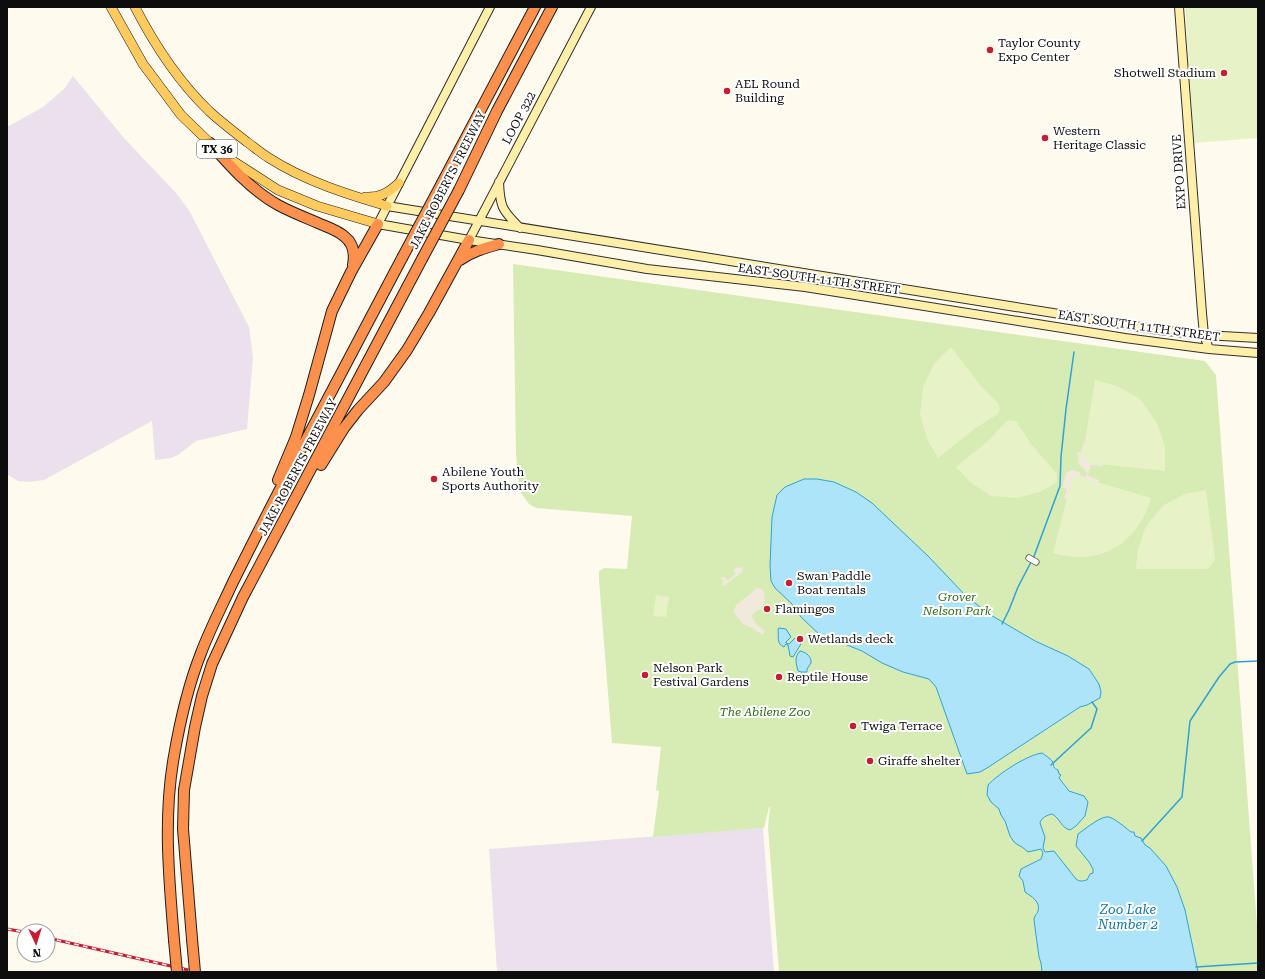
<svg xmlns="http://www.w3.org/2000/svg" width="1265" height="979" font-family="'Roboto Serif',serif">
	<rect width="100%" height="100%" fill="#fffaee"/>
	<path fill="#eae1ed" d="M73,76L124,138L177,194L190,212L249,327L253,357L247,429L196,441L178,455L171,458L155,460L152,421L44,480L30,482L18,481L7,474V127L43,107L64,89Z
		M763,828L774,972H497L489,849Z"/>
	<path fill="#d6ecb4" d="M513,264L1205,361L1216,375L1258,939V972H779L768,827L770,807H769L764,828L653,837L659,791L656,790L661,747L612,743L599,580V571L604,568L627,569L632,516L536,508L529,504L521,493L519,487L516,454Z"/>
	<path fill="#e7f3c7" d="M1185,7H1258V138L1194,143Z
		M951,347L981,386L998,403C1000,407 1000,410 998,414L974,429L938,458L928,441L920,415L923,387L934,364Z
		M1095,380L1117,386L1140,399L1157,423L1165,447V471L1091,463L1087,461L1083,453Z
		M1010,420L1016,421L1031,444L1057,474V482L1042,491L1018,498L991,496L970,482L956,467L989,440L1007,421Z
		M1077,476L1151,498C1138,544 1099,567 1053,553L1072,479Z
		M1206,490L1215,559L1210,567L1206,569H1136L1138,549L1146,526L1164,505L1185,494Z
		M656,595L669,597L666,617L653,616Z"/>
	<path fill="#f0e9dc" d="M1083,443H1085L1083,453L1087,461L1091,463L1103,464V466L1091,465L1089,471L1088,476L1099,480L1098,483L1077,476L1072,479L1067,499L1064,498L1067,489L1062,488L1066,473L1072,470L1080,472V475L1086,477L1087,472L1078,463L1079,456L1076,452L1081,453Z
		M743,566L742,572L724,586L722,585L723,581L720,577H725L728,580L736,574L734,571L736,567L741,568Z
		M757,588L762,589L764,592L765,601L761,609L753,613L752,617L756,624L765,631L763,635L752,628L743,624L737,617L734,611L736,605Z"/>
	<path fill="#aee4fa" stroke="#30a1d6" d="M804,479H817L834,482L856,492L872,503L928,556L966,596L989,614L1035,641L1068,656L1089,669L1099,684L1101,692L1100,698L1087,705L1080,707L987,768L980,772L967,774L936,687L929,679L903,672L882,663L862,651L842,643L825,640L801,617L792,604L775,588L771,581L770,566L772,517L777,495L785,487Z
		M779,628L786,629L791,637L786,642V643L789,644L795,638L801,644L793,657L790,656L788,645L786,644L784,647C776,644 779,636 778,629Z
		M800,651C806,652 812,657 811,663L807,669V672H801L798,671C796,663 794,657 800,651Z
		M1042,753C1045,755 1051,759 1053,762C1054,767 1053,768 1058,770L1059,774L1061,775L1059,778L1069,791L1084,796L1088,802L1085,816L1076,826L1070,830C1061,828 1060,818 1052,814C1047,815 1041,818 1040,823L1045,837L1043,848L1045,852L1054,851L1076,879C1080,882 1082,881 1087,880L1090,874L1093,873V869L1089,862L1076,846L1078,834C1085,829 1102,815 1109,817C1114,818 1126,828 1131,832H1134L1135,836L1141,838L1145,845L1150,848L1166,866L1177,887L1185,910L1198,972H1042L1041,963L1039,957L1034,920C1034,915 1037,915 1038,911C1041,902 1031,896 1025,892L1023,881L1019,876L1021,869L1041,859L1043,853L1041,849L1028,852L1022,847L1018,845L1014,842L1010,836L1005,821L1001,815L999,809L991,802L987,795L988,785C998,774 1027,755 1042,753Z"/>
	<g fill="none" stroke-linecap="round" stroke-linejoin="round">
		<path stroke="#30a1d6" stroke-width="1.5" d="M1033,559L1060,486L1061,457L1066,409L1074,352
			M1002,624L1009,610L1018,587L1031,562
			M1051,765L1091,728L1097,709L1092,702
			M1142,841L1182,797L1190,721L1219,677L1230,664L1235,662L1258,661
			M1196,967L1258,963"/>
		<g stroke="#404040" stroke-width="7">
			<path id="street" d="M1029,558L1036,562"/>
		</g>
		<g stroke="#2f2f2f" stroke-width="10">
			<path id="secondary" d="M490,7L378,224L469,240L537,250L647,269L805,287L1125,338L1209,349L1258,353
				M1179,7L1202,313L1204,335L1209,349
				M499,182C500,207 502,210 520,228
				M387,206L1159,330L1204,335L1258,338
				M469,240L591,7"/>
		</g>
		<g stroke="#1e1e1e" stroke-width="10">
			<path id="primary" d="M111,7L143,64L181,115L210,143L233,161L278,190L317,206L378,224
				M135,7C154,44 179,82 209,111C221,122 234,132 247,142C254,147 261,153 269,158C305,181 346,194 387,206
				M365,197C380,198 388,193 399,183"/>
		</g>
		<g stroke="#1e1e1e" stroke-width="12">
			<path id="highway" d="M210,143C230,166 251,190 278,205C291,212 304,217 318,223C327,227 338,230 345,237C354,244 355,254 353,265
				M442,183L535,7
				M459,190L497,111L552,7
				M460,260C473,251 485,248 499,244
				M321,465L344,428L358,410L384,382L407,350L429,313L469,240
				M278,480L296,437L309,395L332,311L351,272L378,224
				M192,939L183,829L184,790L195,727L202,696L212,664L243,597L422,259
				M174,940C169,879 163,817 174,756C180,721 188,686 201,653C210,629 222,606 233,582C251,546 269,510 288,474C326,402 364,330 402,258"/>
		</g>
		<use href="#street" stroke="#fff" stroke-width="5.5"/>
		<use href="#secondary" stroke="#ffefa9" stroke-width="8"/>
		<use href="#primary" stroke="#ffcb5e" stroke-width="9"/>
		<use href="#highway" stroke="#fe904d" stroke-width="10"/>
		<g stroke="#c71c31" stroke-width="3">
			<path id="rail" d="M7,929L24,932
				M48,938L197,972"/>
		</g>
		<use href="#rail" stroke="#fff" stroke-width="1.5" stroke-dasharray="4.5" stroke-linecap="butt"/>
		<g stroke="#1e1e1e" stroke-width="12" stroke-linecap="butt">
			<path id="highway-bridge" d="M402,258L442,183
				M422,259L459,190
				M192,939L195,972
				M174,940L177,972"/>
		</g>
		<use href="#highway-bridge" stroke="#fe904d" stroke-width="10"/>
	</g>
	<g fill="#c71c31" stroke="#fff" stroke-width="1.5">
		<circle cx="990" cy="50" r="4"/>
		<circle cx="1224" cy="73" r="4"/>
		<circle cx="727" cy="91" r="4"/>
		<circle cx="1045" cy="138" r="4"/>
		<circle cx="434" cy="479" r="4"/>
		<circle cx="789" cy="583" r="4"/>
		<circle cx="767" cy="609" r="4"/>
		<circle cx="800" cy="639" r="4"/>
		<circle cx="645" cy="675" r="4"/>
		<circle cx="779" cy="677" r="4"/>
		<circle cx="853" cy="726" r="4"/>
		<circle cx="870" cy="761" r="4"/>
	</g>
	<g text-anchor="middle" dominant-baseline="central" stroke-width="4" stroke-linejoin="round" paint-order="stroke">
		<rect fill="#fff" stroke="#565656" stroke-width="1" x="197" y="140" width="40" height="18" rx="3"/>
		<g font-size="11" font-weight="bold" fill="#0d0d0d">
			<text x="217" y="149">TX 36</text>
		</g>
		<g font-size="12" fill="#0d0d0d" stroke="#fff" text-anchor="start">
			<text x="998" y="43">Taylor County<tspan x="998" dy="14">Expo Center</tspan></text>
			<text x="1216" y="73" text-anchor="end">Shotwell Stadium</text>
			<text x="735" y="84">AEL Round<tspan x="735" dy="14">Building</tspan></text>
			<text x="1053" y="131">Western<tspan x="1053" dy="14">Heritage Classic</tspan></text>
			<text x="442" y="472">Abilene Youth<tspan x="442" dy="14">Sports Authority</tspan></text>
			<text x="797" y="576">Swan Paddle<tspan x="797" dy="14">Boat rentals</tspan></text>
			<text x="775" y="609">Flamingos</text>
			<text x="808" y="639">Wetlands deck</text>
			<text x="653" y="668">Nelson Park<tspan x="653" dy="14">Festival Gardens</tspan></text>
			<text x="787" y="677">Reptile House</text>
			<text x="861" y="726">Twiga Terrace</text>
			<text x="878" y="761">Giraffe shelter</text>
		</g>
		<g font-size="12" fill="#0d0d0d" stroke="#fff">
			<text transform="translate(519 118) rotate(-62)">LOOP 322</text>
			<text transform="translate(1179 172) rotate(-94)">EXPO DRIVE</text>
			<text transform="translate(448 180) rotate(-63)">JAKE ROBERTS FREEWAY</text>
			<text transform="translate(819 279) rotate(8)">EAST SOUTH 11TH STREET</text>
			<text transform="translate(1139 326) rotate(8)">EAST SOUTH 11TH STREET</text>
			<text transform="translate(298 467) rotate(-62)">JAKE ROBERTS FREEWAY</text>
		</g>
		<g font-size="12" font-style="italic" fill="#306919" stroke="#fff">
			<text x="957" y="597">Grover<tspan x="957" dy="14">Nelson Park</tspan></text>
			<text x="765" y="712">The Abilene Zoo</text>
		</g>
		<g font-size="13" font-style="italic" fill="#0e71a7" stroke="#fff">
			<text x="1128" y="909">Zoo Lake<tspan x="1128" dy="15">Number 2</tspan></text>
		</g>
	</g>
	<rect width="1265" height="979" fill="none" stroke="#0d0d0d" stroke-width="16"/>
	<g transform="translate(36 943) rotate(176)"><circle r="19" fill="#ffffff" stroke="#9e9e9e"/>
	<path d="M0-3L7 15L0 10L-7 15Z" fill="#c71c31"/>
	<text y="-6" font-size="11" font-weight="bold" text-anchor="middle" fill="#0d0d0d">N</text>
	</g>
</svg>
